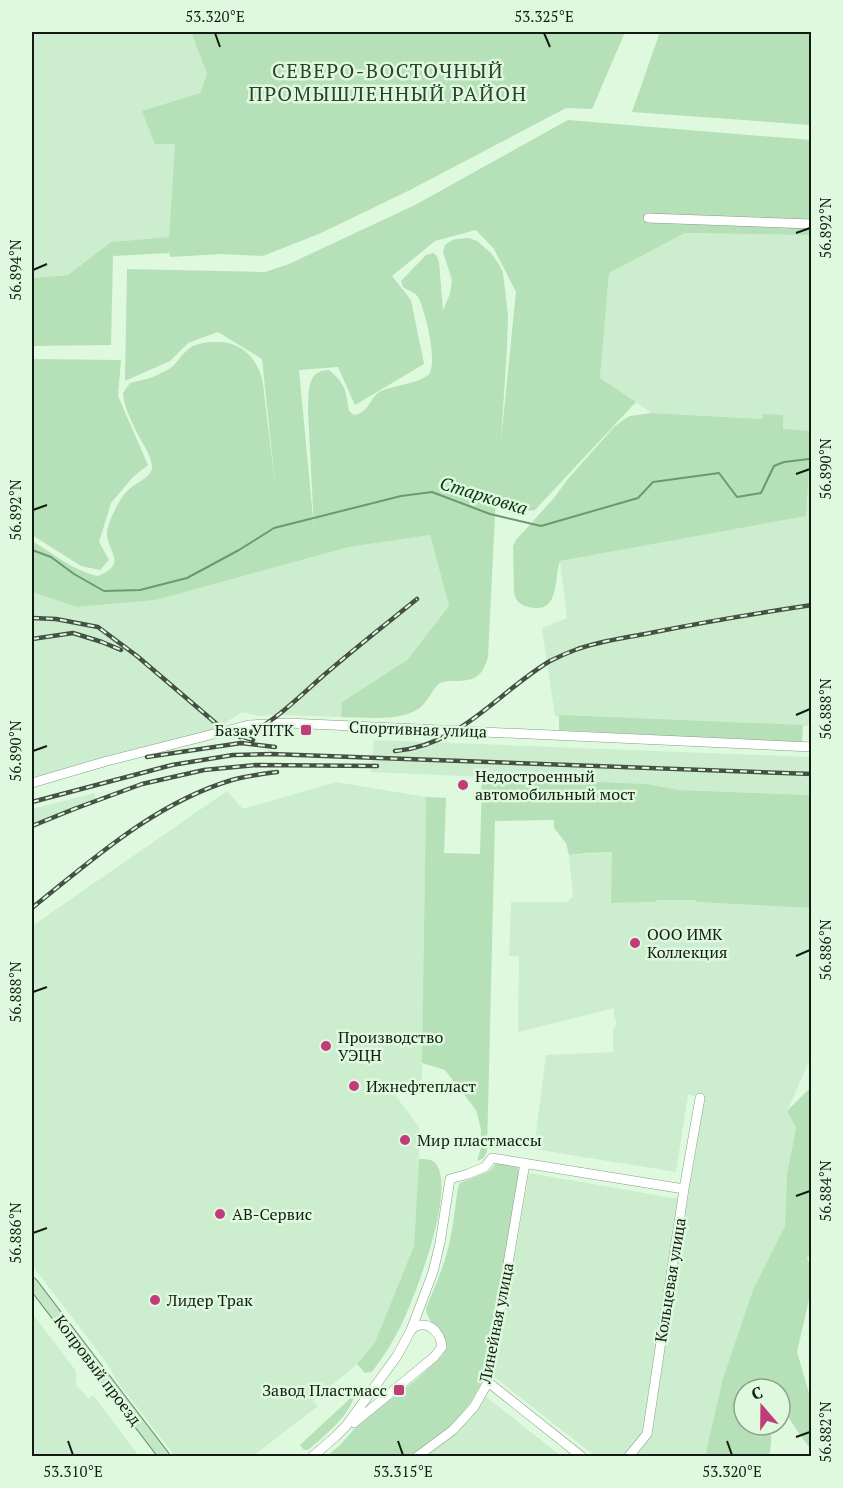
<svg xmlns="http://www.w3.org/2000/svg" width="843" height="1488" font-family="'PT Serif',serif">
	<rect width="100%" height="100%" fill="#def9de"/>
	<path fill="#cdeece" d="M32,32H191L207,74L200,93L175,144L169,237L112,242L68,275L32,278Z
		M685,233L811,235V726L555,716L542,628L567,618L560,561L805,516L782,429L763,419L652,413L600,378L609,273Z
		M430,535L449,606L407,660L342,702L341,717L281,715L258,716L242,712L212,731L32,779V592L77,607L156,600L349,547Z
		M374,740L811,757V795L679,790L647,784L371,772Z
		M336,782L426,797L422,1079L395,1095L419,1127V1159L414,1246L375,1342L357,1364L313,1401L318,1406L253,1456H175L119,1384L106,1362L32,1265V926L227,791L243,809Z
		M95,793L96,803L32,829V809Z
		M613,852L611,903L656,902L658,900H696L697,902L811,908V1057L787,1111L796,1128L787,1174L785,1226L753,1290L723,1378L705,1456H636L649,1440L652,1434L689,1190L705,1097L688,1095L676,1172L534,1149L546,1055L613,1052V1030L617,1023L614,1015V1008L518,1032L519,956H509L511,902H567L573,896L569,855Z
		M529,1173L679,1199L643,1428L640,1436L624,1456H595L494,1377Z
		M32,1313L76,1371V1385L89,1399L93,1395L139,1456H32Z
		M484,1395L561,1456H426L457,1432L477,1408Z"/>
	<path fill="#b6e0b7" fill-rule="evenodd" d="M191,32H625L592,109L566,108L410,190L321,233L263,256L222,254L170,257L169,248V253L113,256L111,345L32,346V278L68,275L111,242L169,237L175,144H155L142,111L200,93L207,74Z
		M660,32H811V125L632,112Z
		M568,120L811,140V235L685,233L609,273L600,378L636,402L535,510L508,513L496,494L488,657C482,677 475,681 454,681C450,681 445,681 440,683C433,688 429,699 423,705C405,723 365,717 341,717L342,702L407,660L449,606L430,535L349,547L156,600L77,607L32,592V541C53,553 73,571 98,576C128,563 108,553 107,534C107,528 110,521 112,516C117,505 123,493 133,486C140,481 152,476 152,467C151,454 142,443 137,433C131,420 124,407 123,393L130,383C141,380 151,379 161,373C165,371 170,369 173,366C180,359 184,351 193,346C202,342 211,342 221,342C245,344 259,361 263,384L276,493L262,359L218,332L188,343L170,361L125,381L127,269L265,272L289,264L415,205ZM476,230L494,249L516,292L501,441L507,348L508,316L505,289L503,273L500,266L491,253L477,241L469,238L457,239L452,240L445,245L443,252L452,280L450,294L443,310L439,262L436,255L433,253L426,255L401,281L403,287C408,291 414,291 418,297C425,309 439,366 428,375C418,384 393,385 379,392C369,400 368,413 354,415L349,411C345,389 347,386 329,370C306,370 309,393 308,410L314,528L299,370L338,367L355,405L424,364L411,300L392,276L435,241Z
		M32,359L121,360L118,396L148,465L133,477L111,503L99,542L109,560L100,570L81,566L32,535Z
		M652,413L762,419L763,414L783,415V429L811,431L806,516L560,561C553,581 561,617 525,606C518,603 515,599 514,592L513,546L516,540L554,498L567,480L614,427L623,420L630,416Z
		M559,715L803,725L802,743L559,730Z
		M482,777L647,784L679,790L811,795L812,908L696,902V900H658L656,902L611,903L612,852L588,853L569,855L566,843L554,828V820L495,821L487,1151L484,1158L477,1161L481,1148V1129L476,1110L445,1070L422,1063L426,797L446,798L444,853L480,854Z
		M811,1087L812,1252L807,1258L811,1267V1291L797,1352L811,1400V1450C799,1432 780,1411 780,1389H744V1425H766C774,1435 771,1444 769,1456H705L723,1378L753,1290L785,1226L787,1174L796,1128L787,1111Z
		M419,1159C426,1159 432,1159 436,1164C455,1189 419,1285 407,1312C398,1334 386,1353 372,1372L365,1373L357,1364L375,1342L414,1246Z
		M497,1162L514,1164L518,1168L519,1175L487,1364L483,1380L470,1403L450,1428L411,1456H327L340,1445L357,1426L417,1379L443,1355L446,1347C445,1343 444,1340 442,1336C437,1326 426,1320 426,1308C434,1289 443,1269 448,1249C453,1229 455,1208 458,1187L460,1183L490,1171Z
		M355,1394C348,1418 326,1434 308,1450H304L300,1445Z"/>
	<g fill="none" stroke-linecap="round" stroke-linejoin="round">
		<path stroke="#6a9b6d" stroke-width="2" d="M32,550L51,557L74,574L104,591L140,590L187,578L239,550L274,528L401,496L432,492L490,514L541,526L638,498L653,482L719,473L737,497L761,493L774,466L784,462L809,459"/>
		<g stroke="#859e85" stroke-width="10">
			<path id="minor" d="M648,218L812,224
				M32,783L107,761L249,725L288,723L812,747
				M488,1382L581,1456
				M354,1423L434,1357L442,1347C441,1331 425,1317 411,1330
				M313,1456L335,1437L346,1426L397,1356L411,1330L433,1272L440,1243L450,1179L468,1174L485,1167L492,1158L684,1189
				M418,1456L453,1430L474,1407L488,1382L525,1163
				M629,1456L647,1434L648,1428L684,1189L700,1098"/>
		</g>
		<g stroke="#6c966e" stroke-width="12">
			<path id="major" d="M32,1283L164,1456"/>
		</g>
		<use href="#minor" stroke="#fff" stroke-width="9"/>
		<use href="#major" stroke="#c4e7c5" stroke-width="10"/>
		<g stroke="#445144" stroke-width="4.5">
			<path id="rail" d="M32,618L56,619L98,627L137,656L225,731L253,740
				M32,639L73,633L102,642L121,650
				M240,737C269,728 301,695 324,675C354,649 386,624 417,599
				M395,751C460,746 498,692 550,661C558,657 567,653 575,650C599,641 625,638 650,633C704,622 758,613 812,605
				M147,757L241,743L275,747
				M32,802L172,765L233,755L271,754L812,774
				M32,826L74,809L142,784L204,770L256,765L377,766
				M32,908C93,859 155,803 232,780C246,776 262,774 277,772"/>
		</g>
		<use href="#rail" stroke="#def9de" stroke-width="2" stroke-dasharray="7" stroke-linecap="butt"/>
	</g>
	<path fill="none" stroke="#131c13" stroke-width="2" d="M215,33L220,47M544,33L550,47M796,233L810,228M33,270L47,264M796,474L810,469M33,510L47,505M796,715L810,709M33,751L47,746M796,956L810,950M33,992L47,987M796,1196L810,1191M33,1233L47,1228M796,1437L810,1432M68,1441L73,1455M398,1441L403,1455M727,1441L732,1455"/>
	<g fill="#c23b7a" stroke="#def9de" stroke-width="2">
		<rect x="300" y="724" width="12" height="12" rx="3"/>
		<circle cx="463" cy="785" r="6"/>
		<circle cx="635" cy="943" r="6"/>
		<circle cx="326" cy="1046" r="6"/>
		<circle cx="354" cy="1086" r="6"/>
		<circle cx="405" cy="1140" r="6"/>
		<circle cx="220" cy="1214" r="6"/>
		<circle cx="155" cy="1300" r="6"/>
		<rect x="393" y="1384" width="12" height="12" rx="3"/>
	</g>
	<g text-anchor="middle" dominant-baseline="central" stroke-width="5" stroke-linejoin="round" paint-order="stroke">
		<g font-size="16" fill="#131c13" stroke="#def9de">
			<text transform="translate(418 729) rotate(2)">Спортивная улица</text>
			<text transform="translate(670 1280) rotate(-81)">Кольцевая улица</text>
			<text transform="translate(496 1323) rotate(-79)">Линейная улица</text>
			<text transform="translate(98 1370) rotate(53)">Копровый проезд</text>
		</g>
		<g font-size="16" fill="#131c13" stroke="#def9de" text-anchor="start">
			<text x="294" y="730" text-anchor="end">База УПТК</text>
			<text x="475" y="776">Недостроенный<tspan x="475" dy="18">автомобильный мост</tspan></text>
			<text x="647" y="934">ООО ИМК<tspan x="647" dy="18">Коллекция</tspan></text>
			<text x="338" y="1037">Производство<tspan x="338" dy="18">УЭЦН</tspan></text>
			<text x="366" y="1086">Ижнефтепласт</text>
			<text x="417" y="1140">Мир пластмассы</text>
			<text x="232" y="1214">АВ-Сервис</text>
			<text x="167" y="1300">Лидер Трак</text>
			<text x="387" y="1390" text-anchor="end">Завод Пластмасс</text>
		</g>
		<g font-size="18" font-style="italic" fill="#073710" stroke="#def9de">
			<text transform="translate(484 495) rotate(17)">Старковка</text>
		</g>
		<g font-size="20" letter-spacing="1.5" fill="#2a412b" stroke="#def9de">
			<text x="388" y="70">СЕВЕРО-ВОСТОЧНЫЙ<tspan x="388" dy="23">ПРОМЫШЛЕННЫЙ РАЙОН</tspan></text>
		</g>
	</g>
	<rect width="843" height="1488" fill="none" stroke="#def9de" stroke-width="66"/>
	<g transform="translate(762 1407) rotate(340)"><circle r="28" fill="#def9de" stroke="#8da18d" stroke-width="1.5"/>
	<path d="M0-4.5L10 22L0 15L-10 22Z" fill="#c23b7a"/>
	<text y="-9" font-size="16" font-weight="bold" text-anchor="middle" fill="#131c13">С</text>
	</g>
	<rect x="33" y="33" width="777" height="1422" fill="none" stroke="#131c13" stroke-width="2"/>
	<g font-size="15" text-anchor="middle" fill="#131c13">
		<text x="215" y="22">53.320°E</text>
		<text x="544" y="22">53.325°E</text>
		<text transform="translate(826 228) rotate(-90)" y="5">56.892°N</text>
		<text transform="translate(16 270) rotate(-90)" y="5">56.894°N</text>
		<text transform="translate(826 469) rotate(-90)" y="5">56.890°N</text>
		<text transform="translate(16 510) rotate(-90)" y="5">56.892°N</text>
		<text transform="translate(826 709) rotate(-90)" y="5">56.888°N</text>
		<text transform="translate(16 751) rotate(-90)" y="5">56.890°N</text>
		<text transform="translate(826 950) rotate(-90)" y="5">56.886°N</text>
		<text transform="translate(16 992) rotate(-90)" y="5">56.888°N</text>
		<text transform="translate(826 1191) rotate(-90)" y="5">56.884°N</text>
		<text transform="translate(16 1233) rotate(-90)" y="5">56.886°N</text>
		<text transform="translate(826 1432) rotate(-90)" y="5">56.882°N</text>
		<text x="73" y="1477">53.310°E</text>
		<text x="403" y="1477">53.315°E</text>
		<text x="732" y="1477">53.320°E</text>
	</g>
</svg>
